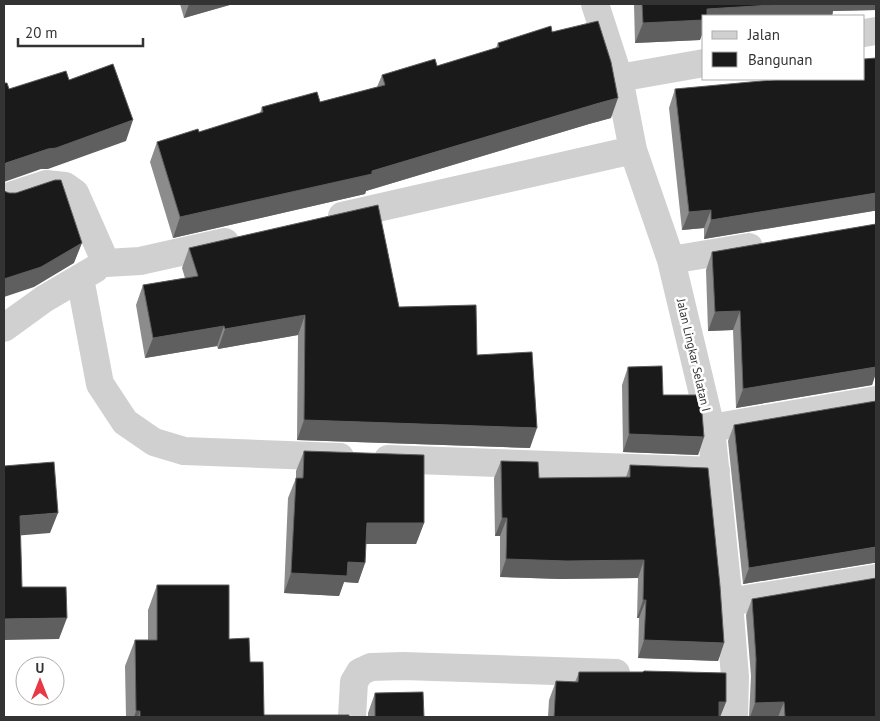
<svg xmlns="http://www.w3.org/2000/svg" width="880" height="721" font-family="'PT Sans',sans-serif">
	<rect width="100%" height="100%" fill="#fff"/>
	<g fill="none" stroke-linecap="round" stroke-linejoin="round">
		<path stroke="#d0d0d0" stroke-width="28" d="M595,4L619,78L633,150L671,260L711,428L729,602L735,677L734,717
			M864,33L876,31
			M619,78L704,63
			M4,198L46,184L65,186L75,193L106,263L140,261L225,242
			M342,216L633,150
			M671,260L749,247
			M80,278L100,384L125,422L154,442L184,451L340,457
			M4,328L44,299L95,269
			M711,428L876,400
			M388,459L716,471
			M729,602L876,578
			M352,717L354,682L360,672L371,667L403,666L616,673"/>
	</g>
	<path fill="#8c8c8c" d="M180,4H233L184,18Z
		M634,4H876V10L833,11L832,16H704L700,40L635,43Z
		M552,32L611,118L589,124L366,191L365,194L173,238L150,162L157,142L199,132L260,113L262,107L320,102L377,87L382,75L437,66L496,48L498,43Z
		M876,58V211H873L704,239V228L682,230L669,108L675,89L864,79Z
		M876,224V373L872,385L736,408L733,330L708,331L706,270L712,252Z
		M189,248L399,307L477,355L530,448L297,440L298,335L218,349L217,346L145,358L136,305L143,285L185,278L182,268Z
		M628,367L663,395L704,437L698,455L623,452L622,385Z
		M734,425L873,563L743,584L728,441Z
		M304,451L424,523L416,544H366L365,563L358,583L344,582L339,596L284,593L288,498L296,478V471Z
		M501,461L539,478L626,477L630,465L724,643L718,661L638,658L639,618H637L638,578L560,579L500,577V536H495L494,478Z
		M157,585L229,639L250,662L264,715L349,717H126L125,666L135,640H148V610Z
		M752,599L876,717H749L751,676L746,615Z
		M644,671L726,702L720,717H548L549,700L556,681L575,682L579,672H643Z
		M375,693L424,717H368V713Z"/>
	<path fill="#5f5f5f" d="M189,4H233L184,18Z
		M771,4H876V10L833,11L832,16H704L707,9Z
		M704,17V30L700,40L635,43L643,23Z
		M618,98L611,118L589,124L366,191L365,194L173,238L180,217L372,171L596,104Z
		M133,120L126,141L48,169H41L4,182V165L6,163Z
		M876,193V211H873L704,239L711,220Z
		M711,210L704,228L682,230L689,212Z
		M82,243L74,263L34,287L4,297V279Z
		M740,311L733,330L708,331L715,312Z
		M305,315L298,335L218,349L225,329Z
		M224,326L217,346L145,358L153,338Z
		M876,367V373L872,385L736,408L743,389Z
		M304,420L537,428L530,448L297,440Z
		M629,434L704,437L698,455L623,452Z
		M58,513L50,533L13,536L20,516Z
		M502,518H507L500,536H495Z
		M367,523H424L416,544H359Z
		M876,547V563H873L743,584L749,568Z
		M506,559L644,560L638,578L560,579L500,577Z
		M348,562L365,563L358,583L344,582L339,596L284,593L291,573Z
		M643,600H646L639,618H637Z
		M67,618L59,639L4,640V619Z
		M644,640L724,643L718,661L638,658Z
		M719,702H726L720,717H713Z
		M784,702L778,717H750L755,703Z
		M136,711H140L138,717H134Z"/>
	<path fill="#1a1a1a" stroke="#5f5f5f" d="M642,4H772V5L707,9V16H704V20L643,23Z
		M598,21L611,62L618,98L596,104L372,171V174L180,217L157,142L198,129L199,132L263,112L262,107L317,92L320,102L385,85L382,75L435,59L437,66L499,47L498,43L551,26L552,32Z
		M876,58V193L711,220V210L689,212L675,89L783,79H864V59Z
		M113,64L133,120L56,148L48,149L6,163L4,165V83H7L9,89L66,71L69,80Z
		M55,180H61L82,243L41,267L4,279V191L9,193H16Z
		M378,205L399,307L476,305L477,355L532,352L537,428L304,420L305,315L225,329L224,326L153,338L143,285L198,276L189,248Z
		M876,224V367L743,389L740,311L715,312L712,252Z
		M662,366L663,395H698L702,413L704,437L629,434L628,367Z
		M876,401V547L749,568L734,425Z
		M304,451L424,455V523H367L365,563L348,562L347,576L291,573L296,478H303Z
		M501,461L538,462L539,478L630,477V465L708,468L720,586L724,643L644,640L646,600H643L644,560L567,561L506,559L507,518H502Z
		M54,462L58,513L20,516L22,587H66L67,618L4,619V466Z
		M876,578V717H785L784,702L755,703L756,659L752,599Z
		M157,585H229V639L249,638L250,662H263L264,715H349V717H140V711H136L135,640H157Z
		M644,671L726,673V702H719V717H554L556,681L578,682L579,672H643Z
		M423,692L424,717H375V693Z"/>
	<g text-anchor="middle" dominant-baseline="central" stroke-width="5" stroke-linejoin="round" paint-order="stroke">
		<g font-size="12" fill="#333" stroke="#fff">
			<text transform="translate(694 355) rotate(77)">Jalan Lingkar Selatan I</text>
		</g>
	</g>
	<rect width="880" height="721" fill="none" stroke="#333333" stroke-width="10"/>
	<rect x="702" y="15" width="162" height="65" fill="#ffffff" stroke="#adadad"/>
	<rect x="712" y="31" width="25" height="8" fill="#d0d0d0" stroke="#adadad"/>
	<text x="748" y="40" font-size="15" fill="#333333">Jalan</text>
	<rect x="712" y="52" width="25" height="15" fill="#1a1a1a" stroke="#adadad"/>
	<text x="748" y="65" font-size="15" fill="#333333">Bangunan</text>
	<g transform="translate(40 681)"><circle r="24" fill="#ffffff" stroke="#adadad"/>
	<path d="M0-4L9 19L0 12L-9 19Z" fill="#e63946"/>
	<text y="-8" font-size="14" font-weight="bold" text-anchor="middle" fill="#333333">U</text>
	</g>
	<path d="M18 38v8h125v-8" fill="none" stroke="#333333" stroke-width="2.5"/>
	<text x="25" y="38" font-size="15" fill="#333333" stroke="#ffffff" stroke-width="4" paint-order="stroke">20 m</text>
</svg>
